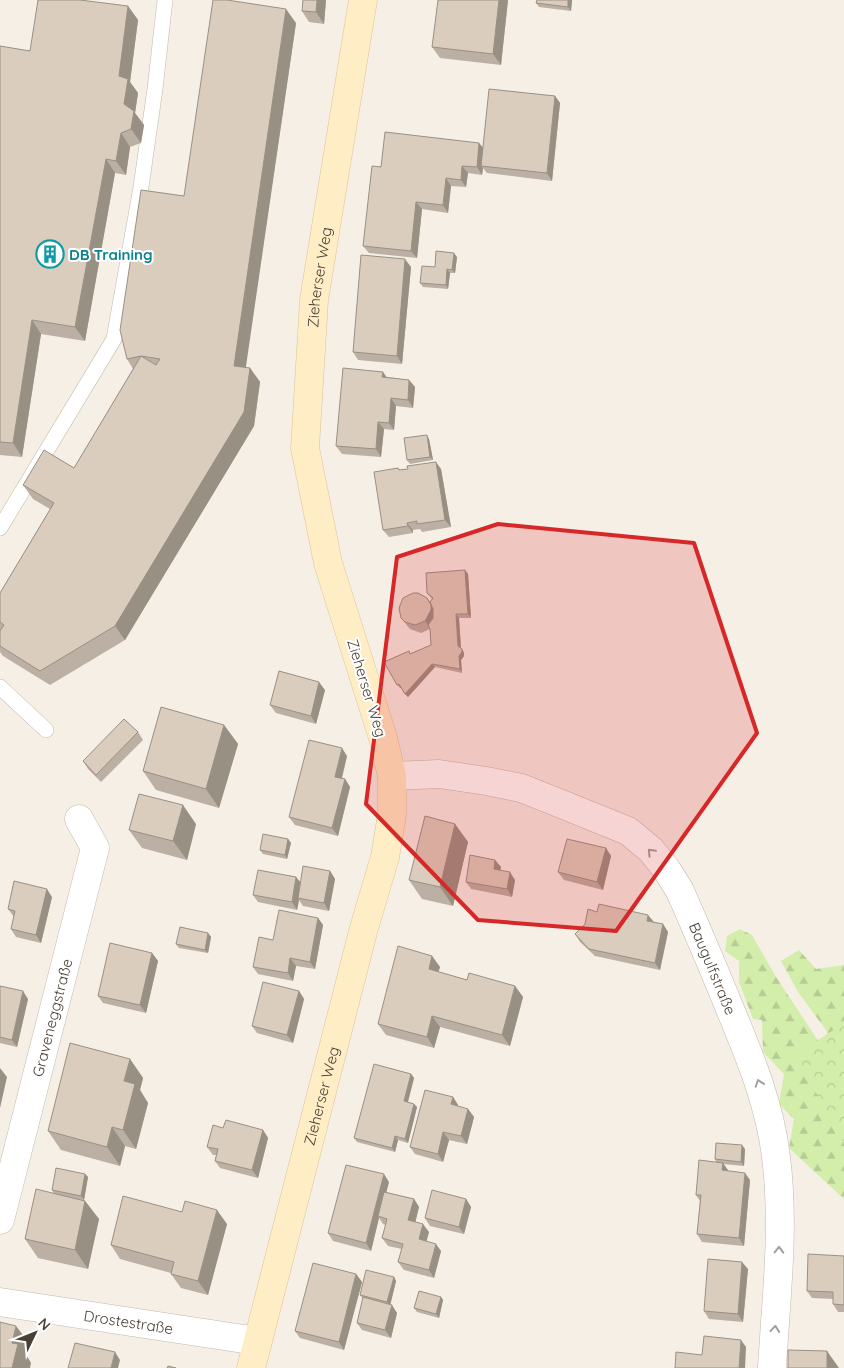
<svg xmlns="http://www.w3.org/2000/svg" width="844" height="1368" font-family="Quicksand,sans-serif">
	<defs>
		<pattern id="forest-firs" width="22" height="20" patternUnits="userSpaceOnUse" patternTransform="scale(1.25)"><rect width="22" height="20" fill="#d3edab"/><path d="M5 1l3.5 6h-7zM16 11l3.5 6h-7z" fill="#b7cc94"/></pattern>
		<pattern id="park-crowns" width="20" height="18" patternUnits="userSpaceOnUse" patternTransform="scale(1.25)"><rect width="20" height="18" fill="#d3edab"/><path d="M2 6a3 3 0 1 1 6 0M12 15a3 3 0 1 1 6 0" fill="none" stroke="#b7cc94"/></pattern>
	</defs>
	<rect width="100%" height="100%" fill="#f5efe6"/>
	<path fill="url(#forest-firs)" d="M740,929L752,935L776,977L844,1080V1199L789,1148L794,1119L779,1104L784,1074L763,1052L762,1020L753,1019L739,982V961L725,951L727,936Z
		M799,950L816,969L844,965V1062L826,1030L798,992L781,961Z"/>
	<path fill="url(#park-crowns)" d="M844,1023V1143L795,1055Z"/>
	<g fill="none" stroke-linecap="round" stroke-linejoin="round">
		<g stroke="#c4b9ab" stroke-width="16">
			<path id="lane" d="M0,528L114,339L141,187L155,89L165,0
				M0,687L46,730"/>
		</g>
		<g stroke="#c4b9ab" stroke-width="29">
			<g id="street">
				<path id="s1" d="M392,776L439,774L486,781L521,788L554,801L628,831L651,850L667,870L680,891C697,930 714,969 730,1009C750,1057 770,1105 776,1157C785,1227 776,1298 772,1368"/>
				<path id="s2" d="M0,1220L95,848L79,819"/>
				<path id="s3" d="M0,1302L257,1341"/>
			</g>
		</g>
		<g stroke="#dcc493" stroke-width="29">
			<g id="secondary">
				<path id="s4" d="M251,1368L364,928L385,857L392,815V776L383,738L328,563L305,448L314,300L363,0"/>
			</g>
		</g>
		<use href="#lane" stroke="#fff" stroke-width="15"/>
		<use href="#street" stroke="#fff" stroke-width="28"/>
		<use href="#secondary" stroke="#ffedc6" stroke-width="28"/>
	</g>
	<path fill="#bbb0a3" d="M326,0L324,24L309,22L302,11Z
		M508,0L501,65L440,58L432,47Z
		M537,0H572L571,11L539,7L536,3Z
		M128,6L138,20L130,82L138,93L135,113L144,125L141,143L130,147L126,175L115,173L85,341L41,334L22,457L0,455V46L30,51Z
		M296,23L245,368H250L260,382L254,426L125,640L50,685L3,656L0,652V593L50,509L33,499L23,485L74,468L133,369L127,359L184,196Z
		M555,96L560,103L552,181L487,173L483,168L482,175L468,173L466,187L451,186L448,213L422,209L417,258L369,253L363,246L381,167L479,143L483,148Z
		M457,257L455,273H450L448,289L423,287L420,283L435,267Z
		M411,267L402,364L358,360L353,352Z
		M387,377L409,380L415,387L413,408L396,406L394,430L384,429L381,457L342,454L336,446Z
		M429,439L433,460L410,464L407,460Z
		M398,468L400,470L441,469L451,527L422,532L420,529L413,530V533L389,537L383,530Z
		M465,570L468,574L471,618H459L461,648L464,653V656L461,660L462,673L435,667L408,697L401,688H400L397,685L411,654L431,645L430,629L421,633L410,629L401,618L427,598L430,602L432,599L427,593Z
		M325,690L316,724L276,713L270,705Z
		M224,725L238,744L219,808L156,790L143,771Z
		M138,732L143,740L101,782L88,769L83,761Z
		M347,756L342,779H345L350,787L338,836L295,825L289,817Z
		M196,824L187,860L142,848L129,830Z
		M455,824L468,842L453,906L422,899L409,880Z
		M288,839L291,843L287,859L263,854L260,850Z
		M606,848L611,856L603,890L564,880L558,872Z
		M495,860L501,867L500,870L515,880L512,897L471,889L466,882Z
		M330,871L335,879L329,911L303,906L299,900L297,910L258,902L253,895L300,883Z
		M52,897L41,943L16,937L11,929L14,917L8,909Z
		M318,918L323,925L315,969L296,966L293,981L258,974L253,967L273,940Z
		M654,922L663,924L668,932L660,970L595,956L580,942L575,934Z
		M208,933L211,937L208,953L179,948L176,944Z
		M152,953L158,961L146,1013L103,1003L98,996Z
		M432,956L440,967L438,972L467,980L515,986L523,997L510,1046L440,1027L434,1048L386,1035L378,1024Z
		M0,986L28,999L17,1047L0,1043Z
		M299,991L304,999L293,1043L257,1033L252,1026Z
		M130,1059L143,1078L140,1090L148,1103L136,1149L125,1146L120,1166L61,1150L48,1131Z
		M411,1074L414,1078L408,1102L414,1104L417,1107L408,1143L398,1140L395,1152L357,1142L354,1138Z
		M453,1097L458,1105V1106L468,1109L474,1117L467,1144L449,1140L443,1162L415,1154L410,1147Z
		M223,1128L263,1130L268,1138L258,1178L220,1168L215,1161L216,1155H213L207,1147Z
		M745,1149L744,1166L723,1164L728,1171L750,1180L744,1246L702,1242L697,1234L700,1201L696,1195L716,1162L715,1159Z
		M85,1174L88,1177L84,1200L85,1201L99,1219L88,1269L38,1258L25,1239L54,1194L52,1190Z
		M389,1182L386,1192L414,1199L419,1207L415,1222L429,1232L426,1241L441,1251L434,1278L404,1270L398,1262L402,1249L388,1246L382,1238L386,1225L383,1224L379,1218L371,1251L333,1241L328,1233Z
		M466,1199L471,1207L464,1234L430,1226L425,1218Z
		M182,1212L227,1224L208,1295L181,1288L171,1274V1273L120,1259L111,1245Z
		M844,1256V1312H838L833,1304V1299L812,1298L807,1291Z
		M748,1269L743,1322L709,1319L704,1311Z
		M356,1274L362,1282L344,1350L300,1338L295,1331Z
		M394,1277L396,1281L390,1305L397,1313L391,1338L362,1330L357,1323L363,1299L360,1295Z
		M441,1297L443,1300L439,1318L417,1312L414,1308Z"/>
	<path fill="#999084" d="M317,0H326L324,24L316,12Z
		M499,0H508L501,65L493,54Z
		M568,0H572L571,11L568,7Z
		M128,6L138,20L130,82L138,93L135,113L144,125L141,143L131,129L124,104L119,76Z
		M286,9L296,23L244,380L234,366Z
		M555,96L560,103L552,181L547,173Z
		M121,133L130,147L126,175L116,161Z
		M479,143L485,150L481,166L483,168L482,175L477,167Z
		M106,159L115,173L85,341L75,327Z
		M462,166L468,173L466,187L461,180Z
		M446,178L451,186L448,213L443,205Z
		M416,202L422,209L417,258L411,251Z
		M454,253L457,257L455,273L452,270Z
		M405,259L411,267L402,364L397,356Z
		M447,269L450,273L448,289L446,285Z
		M32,320L41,334L22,457L13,443Z
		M250,368L260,382L254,426L125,640L115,626Z
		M383,372L388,379L382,377Z
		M409,380L415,387L413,408L408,400Z
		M391,398L396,406L394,430L389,423Z
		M378,422L384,429L381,457L376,449Z
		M427,435L429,439L433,460L430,457Z
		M436,462L441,469L451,527L445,520Z
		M407,523L413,530V533L408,526Z
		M465,570L468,574L471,618L468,614Z
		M427,598L436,613L431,629L425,621Z
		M456,614L459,618L461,650L458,646Z
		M462,649L464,653V656L461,660L462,673L460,669L459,656Z
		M432,664L435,667L408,697L405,694Z
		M319,682L325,690L316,724L311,716Z
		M224,725L238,744L219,808L206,789Z
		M342,748L347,756L340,784L335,777Z
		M345,779L350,787L338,836L332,828Z
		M183,805L196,824L187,860L173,841Z
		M455,824L468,842L453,906L440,887Z
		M288,839L291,843L287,859L285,855Z
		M606,848L611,856L603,890L597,882Z
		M495,860L501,867L499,877L494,869Z
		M330,871L335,879L329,911L324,903Z
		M510,872L515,880L512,897L507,889Z
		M296,877L302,884L298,898L299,900L297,910L292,902Z
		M47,889L52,897L41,943L36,935Z
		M648,915L654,922L647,921Z
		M318,918L323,925L315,969L310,962Z
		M663,924L668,932L660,970L655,963Z
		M208,933L211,937L208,953L205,950Z
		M152,953L158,961L146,1013L140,1005Z
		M432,956L440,967L436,980L429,969Z
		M290,958L296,966L293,981L288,973Z
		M515,986L523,997L510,1046L502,1035Z
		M23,991L28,999L17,1047L12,1040Z
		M299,991L304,999L293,1043L287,1035Z
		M432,1016L440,1027L434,1048L427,1037Z
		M130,1059L143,1078L140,1090L148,1103L136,1149L123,1130L124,1081Z
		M0,1068L7,1077L0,1108Z
		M411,1074L414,1078L407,1105L404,1101Z
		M453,1097L458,1105L456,1112L451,1104Z
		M414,1104L417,1107L408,1143L405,1139Z
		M468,1109L474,1117L467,1144L461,1136Z
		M112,1127L125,1146L120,1166L107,1147Z
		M263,1130L268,1138L258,1178L252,1170Z
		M443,1132L449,1140L443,1162L438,1154Z
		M395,1136L398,1140L395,1152L392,1148Z
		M742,1145L745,1149L744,1166L741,1162Z
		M723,1163L728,1170L727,1178L722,1170Z
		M745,1173L750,1180L744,1246L739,1238Z
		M85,1174L88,1177L84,1200L81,1196Z
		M384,1174L389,1182L380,1217L378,1216L379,1218L371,1251L366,1243Z
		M414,1199L419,1207L414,1228L408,1220Z
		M466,1199L471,1207L464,1234L459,1227Z
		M85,1201L99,1219L88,1269L75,1250Z
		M217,1210L227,1224L208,1295L198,1281Z
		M423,1224L429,1232L425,1247L419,1239Z
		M436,1244L441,1251L434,1278L429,1270Z
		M742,1262L748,1269L743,1322L738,1314Z
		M356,1274L362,1282L344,1350L339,1342Z
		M394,1277L396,1281L390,1306L387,1302Z
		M441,1297L443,1300L439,1318L436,1314Z
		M392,1305L397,1313L391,1338L385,1330Z
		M16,1326L30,1344L27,1356L31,1363L30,1368H12V1343Z
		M741,1340L746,1347L745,1368H739Z
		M827,1351L839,1368H827Z
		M115,1352L120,1360L118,1368H111Z"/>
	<path fill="#dacdbd" stroke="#999084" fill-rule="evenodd" d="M38,0H80L128,6L119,76L128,79L124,104L134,111L131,129L121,133L116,161L106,159L75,327L32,320L13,443L0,442V46L30,51Z
		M213,0H227L286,9L234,366L250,368L244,412L115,626L40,671L0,646V631L4,625L0,622V593L54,503L23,485L44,450L74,468L141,356L127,359L120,330L141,190L184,196ZM141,356L160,359L156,365Z
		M303,0H317L316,12L302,11Z
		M438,0H499L493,54L432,47Z
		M537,0H568V7L536,3Z
		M489,89L555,96L547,173L481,166Z
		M385,132L479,143L477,167L462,166L461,180L446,178L443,205L416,202L411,251L363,246L372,166L381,167Z
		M436,251L454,253L452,270L447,269L446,285L420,283L422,266L435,267Z
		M361,255L405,259L397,356L353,352Z
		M343,368L383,372L382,377L409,380L408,400L391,398L389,423L378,422L376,449L336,446Z
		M427,435L430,457L407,460L404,438Z
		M436,462L445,520L417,524V521L407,523L408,526L383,530L374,472L398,468L399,470L408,469L407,466Z
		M465,570L468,614H456L458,646L462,649V652L459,656L460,669L432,664L405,694L399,684L397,685L384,662L409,651L410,654L431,645L430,629L428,625L433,618V609L430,602L433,598L427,593L426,573Z
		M413,593H418L427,598L431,605V610L425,621L415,625L405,622L401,618L399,608L403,598Z
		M279,671L319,682L311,716L270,705Z
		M161,707L224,725L206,789L143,771Z
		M124,719L138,732L96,775L83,761Z
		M309,740L342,748L335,777L345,779L332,828L289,817Z
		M139,794L183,805L173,841L129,830Z
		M425,816L455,824L440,887L409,880Z
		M263,834L288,839L285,855L260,850Z
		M567,839L606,848L597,882L558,872Z
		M470,855L495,860L494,869L510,872L507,889L466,882Z
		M303,866L330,871L324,903L298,898Z
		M258,870L296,877L292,902L253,895Z
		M14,881L47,889L36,935L11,929L15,911L8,909Z
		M599,904L648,915L647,921L663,924L655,963L589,949L575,934L585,924L588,909L597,912Z
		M279,910L318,918L310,962L290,958L288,973L253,967L259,937L273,940Z
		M180,927L208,933L205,950L176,944Z
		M110,943L152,953L140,1005L98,996Z
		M398,946L432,956L429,969L467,980L469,973L515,986L502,1035L432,1016L427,1037L378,1024Z
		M263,982L299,991L287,1035L252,1026Z
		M0,986L23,991L12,1040L0,1037Z
		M70,1043L130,1059L124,1081L135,1084L123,1130L112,1127L107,1147L48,1131Z
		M374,1064L411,1074L404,1101L414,1104L405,1139L395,1136L392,1148L354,1138Z
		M425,1090L453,1097L451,1104L468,1109L461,1136L443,1132L438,1154L410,1147Z
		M226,1120L263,1130L252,1170L215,1161L218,1149L207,1147L213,1125L223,1128Z
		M716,1143L742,1145L741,1162L715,1159Z
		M699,1160L723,1163L722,1170L745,1173L739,1238L697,1234L701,1195H696Z
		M346,1165L384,1174L366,1243L328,1233Z
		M56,1168L85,1174L81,1196L52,1190Z
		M36,1189L85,1201L75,1250L25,1239Z
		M432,1190L466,1199L459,1227L425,1218Z
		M384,1192L414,1199L408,1220L423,1224L419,1239L436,1244L429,1270L398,1262L403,1244L382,1238L387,1219L378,1216Z
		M123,1196L182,1212L185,1201L217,1210L198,1281L171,1274L174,1262L111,1245Z
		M808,1254L844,1256V1305L833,1304V1292L807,1291Z
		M708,1259L742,1262L738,1314L704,1311Z
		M313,1263L356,1274L339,1342L295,1331Z
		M366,1270L394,1277L387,1302L360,1295Z
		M419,1291L441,1297L436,1314L414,1308Z
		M363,1297L392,1305L385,1330L357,1323Z
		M0,1322L16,1326L12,1343L18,1344L12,1368H0Z
		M704,1336L741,1340L739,1368H675L676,1352L702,1355Z
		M75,1343L115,1352L111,1368H68Z
		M788,1350L827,1351V1368H788Z
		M168,1366L176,1368H167Z"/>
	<defs><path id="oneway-chevron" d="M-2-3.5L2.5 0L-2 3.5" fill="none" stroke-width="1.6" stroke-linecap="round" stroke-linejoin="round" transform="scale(1.25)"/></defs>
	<g stroke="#a49f9a">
		<use href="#oneway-chevron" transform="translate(651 852) rotate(-134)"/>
		<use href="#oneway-chevron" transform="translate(759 1083) rotate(-109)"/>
		<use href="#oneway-chevron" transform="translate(779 1250) rotate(-89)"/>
		<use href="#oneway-chevron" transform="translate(775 1329) rotate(-85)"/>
	</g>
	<path fill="#d62828" fill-opacity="0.2" stroke="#d62828" stroke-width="4" stroke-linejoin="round" d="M498,524L694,543L757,733L616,931L478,920L366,804L397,557Z"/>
	<defs>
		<g id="building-ring" transform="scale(1.4375)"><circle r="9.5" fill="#fff" stroke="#0f9aa8" stroke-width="1.5"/><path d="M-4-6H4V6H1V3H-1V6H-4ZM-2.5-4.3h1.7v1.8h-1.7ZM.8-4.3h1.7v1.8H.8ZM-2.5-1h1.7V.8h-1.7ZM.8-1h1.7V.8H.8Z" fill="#0f9aa8"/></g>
	</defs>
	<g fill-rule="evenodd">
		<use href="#building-ring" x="50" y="254"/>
	</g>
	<g text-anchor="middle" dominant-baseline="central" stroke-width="4" stroke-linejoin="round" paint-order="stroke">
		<g font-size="15" font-weight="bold" fill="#0d838f" stroke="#fff" text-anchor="start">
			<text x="69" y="254">DB Training</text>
		</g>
		<g font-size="15" fill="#483f35" stroke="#fff">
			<text stroke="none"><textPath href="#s4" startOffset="1121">Zieherser Weg</textPath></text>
			<text transform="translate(367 688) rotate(73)">Zieherser Weg</text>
			<text stroke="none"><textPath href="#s1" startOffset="410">Baugulfstraße</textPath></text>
			<text stroke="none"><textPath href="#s2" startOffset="209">Graveneggstraße</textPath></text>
			<text stroke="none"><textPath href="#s4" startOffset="281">Zieherser Weg</textPath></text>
			<text stroke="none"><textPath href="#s3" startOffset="130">Drostestraße</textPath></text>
		</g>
	</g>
	<g transform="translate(35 1333) rotate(47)" stroke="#ffffff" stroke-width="4" paint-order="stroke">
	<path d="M0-4L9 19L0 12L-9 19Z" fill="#483f35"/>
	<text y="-8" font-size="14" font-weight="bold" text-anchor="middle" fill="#483f35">N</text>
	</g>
</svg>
